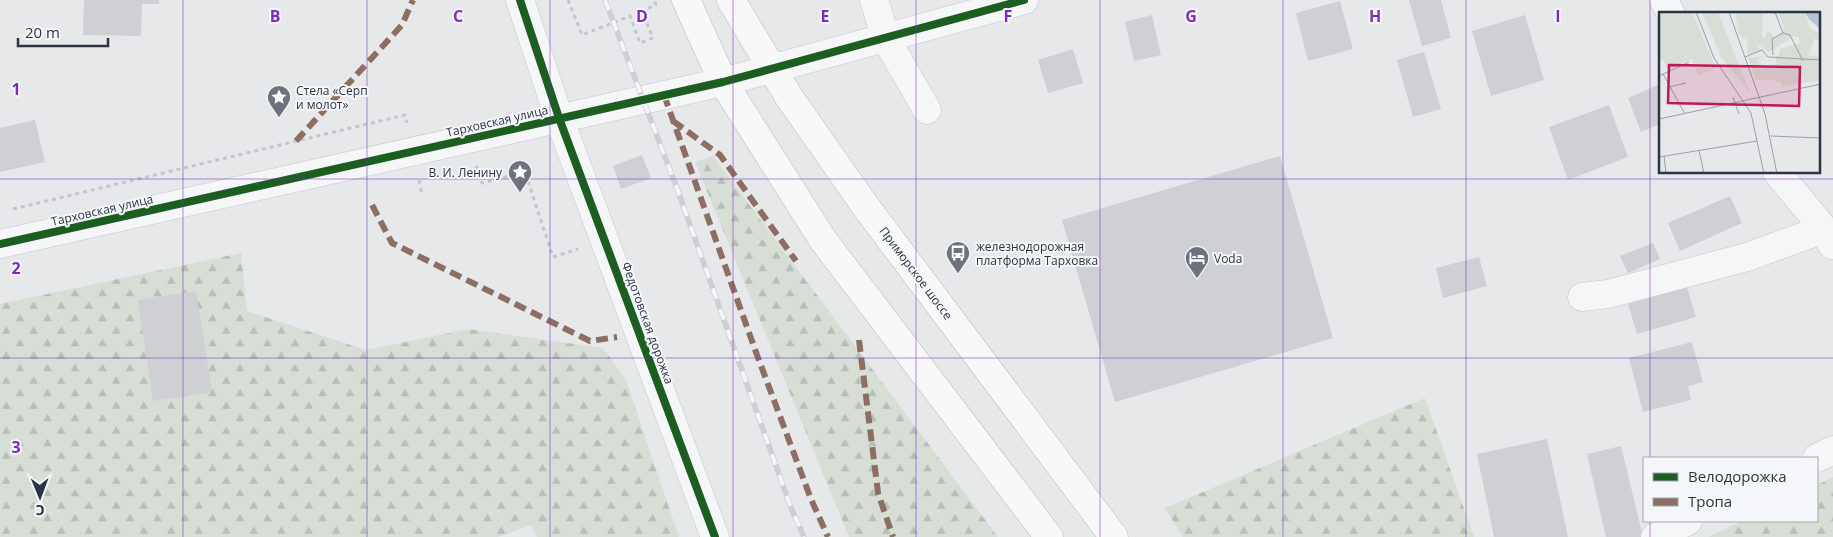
<svg xmlns="http://www.w3.org/2000/svg" width="1833" height="537" font-family="'Open Sans',sans-serif">
	<defs>
		<pattern id="forest-firs" width="22" height="20" patternUnits="userSpaceOnUse" patternTransform="scale(1.25)"><rect width="22" height="20" fill="#d6ded6"/><path d="M5 1l3.5 6h-7zM16 11l3.5 6h-7z" fill="#b8bfb9"/></pattern>
	</defs>
	<rect width="100%" height="100%" fill="#e6e8ea"/>
	<path fill="url(#forest-firs)" d="M713,156L998,537H849L695,162Z
		M241,253L247,311L366,350L468,329L603,348L626,380L679,537H537L531,525L498,537H0V304Z
		M1425,398L1474,537H1183L1165,508Z
		M1833,477V537H1708L1742,521H1817V485Z"/>
	<path fill="#ced0d3" d="M84,0H159V4H142L141,36L83,35Z
		M1409,0H1441L1451,38L1422,46Z
		M1340,1L1353,49L1308,61L1296,13Z
		M1152,15L1161,55L1134,61L1125,22Z
		M1525,15L1544,80L1491,96L1472,31Z
		M1073,49L1083,83L1048,93L1038,60Z
		M1424,52L1441,109L1413,117L1397,60Z
		M1660,84V124L1641,132L1628,98Z
		M1609,105L1628,157L1568,180L1549,127Z
		M35,120L45,162L0,172V128Z
		M642,155L651,178L621,189L613,166Z
		M1280,156L1333,338L1115,402L1062,220Z
		M1730,196L1742,223L1680,251L1668,223Z
		M1653,243L1660,259L1628,273L1620,256Z
		M1479,257L1487,286L1443,298L1436,268Z
		M1687,287L1696,317L1637,334L1628,304Z
		M196,291L212,392L153,401L138,300Z
		M1692,342L1703,382L1688,386L1691,400L1643,412L1629,358Z
		M1547,439L1568,537H1494L1477,454Z
		M1621,446L1643,537H1606L1587,454Z"/>
	<g fill="none" stroke-linecap="round" stroke-linejoin="round">
		<g stroke="#c4c6c8" stroke-width="29">
			<path id="minor" d="M520,0L559,118L715,537
				M874,0L886,39L927,110
				M1664,0L1671,14
				M1777,172L1824,229L1832,245
				M0,244L723,82L1024,0
				M1582,297L1608,294L1747,257L1824,229
				M1817,458L1833,450
				M1655,537L1688,521"/>
		</g>
		<g stroke="#b8bbbf" stroke-width="29">
			<path id="highway" d="M686,0L723,82L823,240L1049,537
				M731,0L789,97L866,207L1114,537"/>
		</g>
		<path stroke="#c5c6ca" stroke-width="3" stroke-dasharray="4 4" stroke-linecap="butt" d="M568,0L582,35L630,16L640,43L653,38L642,11L656,5L654,0
			M476,166L482,183L525,172L553,257L578,249
			M419,180L422,194
			M13,209L405,115L407,123"/>
		<use href="#minor" stroke="#f5f6f7" stroke-width="28"/>
		<use href="#highway" stroke="#f8f8f8" stroke-width="28"/>
		<g stroke="#cecfd2" stroke-width="5.5">
			<path id="rail" d="M605,0L678,191L790,505L804,537"/>
		</g>
		<use href="#rail" stroke="#f4f6f9" stroke-width="4" stroke-dasharray="11" stroke-linecap="butt"/>
		<path stroke="#8d6e63" stroke-width="6" stroke-dasharray="12 6" stroke-linecap="butt" d="M664,95L757,355L811,499L828,537
			M673,121L720,155L796,261
			M296,141L402,25L413,0
			M372,205L392,243L590,341L617,337
			M859,340L878,493L893,537"/>
		<g stroke="#f4f6f9" stroke-width="11">
			<path id="cycleway" d="M520,0L559,118L715,537
				M0,244L723,82L1024,0"/>
		</g>
		<use href="#cycleway" stroke="#1b5e20" stroke-width="8"/>
	</g>
	<path fill="none" stroke="#7b2cbf" stroke-width="1" stroke-opacity="0.55" d="M183,0V537M367,0V537M550,0V537M733,0V537M916,0V537M1100,0V537M1283,0V537M1466,0V537M1650,0V458M0,179H1833M0,358H1833M1650,521V537"/>
	<defs>
		<g id="sight-pin" transform="scale(1.25)"><path d="M0 17L-7.5 6A9.5 9.5 0 1 1 7.5 6Z" fill="#6c737f" stroke="#f4f6f9"/><path d="M0-6L1.8-2.2L6-1.7L2.9 1.2L3.7 5.4L0 3.3L-3.7 5.4L-2.9 1.2L-6-1.7L-1.8-2.2Z" fill="#fff"/></g>
		<g id="bus-pin" transform="scale(1.25)"><path d="M0 17L-7.5 6A9.5 9.5 0 1 1 7.5 6Z" fill="#6c737f" stroke="#f4f6f9"/><path d="M-5-6H5V4H4V6H2V4H-2V6H-4V4H-5ZM-3.5-4V0h7V-4ZM-3.5 1.2v1.5H-2V1.2ZM2 1.2v1.5H3.5V1.2Z" fill="#fff"/></g>
		<g id="hotel-pin" transform="scale(1.25)"><path d="M0 17L-7.5 6A9.5 9.5 0 1 1 7.5 6Z" fill="#6c737f" stroke="#f4f6f9"/><path d="M-6-4.5h1.5V1H6V5H4.5V3h-9V5H-6ZM-4 0a1.8 1.8 0 1 1 3.6 0ZM.5 0V-2.5h3Q6-2.5 6 0Z" fill="#fff"/></g>
	</defs>
	<g fill-rule="evenodd">
		<use href="#sight-pin" x="279" y="97"/>
		<use href="#sight-pin" x="520" y="172"/>
		<use href="#bus-pin" x="958" y="253"/>
		<use href="#hotel-pin" x="1197" y="258"/>
	</g>
	<g text-anchor="middle" dominant-baseline="central" stroke-width="4" stroke-linejoin="round" paint-order="stroke">
		<g font-size="12" fill="#2b3445" stroke="#f4f6f9" text-anchor="start">
			<text x="296" y="90">Стела «Серп<tspan x="296" dy="14">и молот»</tspan></text>
			<text x="502" y="172" text-anchor="end">В. И. Ленину</text>
			<text x="976" y="246">железнодорожная<tspan x="976" dy="14">платформа Тарховка</tspan></text>
			<text x="1214" y="258">Voda</text>
		</g>
		<g font-size="12" fill="#2b3445" stroke="#f4f6f9">
			<text transform="translate(497 121) rotate(-13)">Тарховская улица</text>
			<text transform="translate(102 210) rotate(-13)">Тарховская улица</text>
			<text transform="translate(916 273) rotate(53)">Приморское шоссе</text>
			<text transform="translate(648 323) rotate(70)">Федотовская дорожка</text>
		</g>
	</g>
	<g transform="translate(1659 12)">
		<rect width="161" height="161" fill="#e6e8ea"/>
		<path d="M0,0H33L57,56L39,64L33,47L9,58L0,41ZM43,0H59L91,81L62,45ZM76,0H104L103,25L106,26L109,18L116,26L126,18L119,0H145L151,16L161,22V32L156,26L149,43L161,45V68L123,75V71L114,68H97L89,46L104,44L99,48L103,56L118,52L116,44H120L121,37L141,31L140,25L135,24L110,40L97,31L101,38L89,44L88,28L80,22Z" fill="#d6ded6"/>
		<path d="M0,0H8L3,47L0,49Z" fill="#d6ded6"/>
		<path d="M145,0H161V17L151,8Z" fill="#b4c4d5"/>
		<path fill="none" stroke="#9ba0a8" stroke-width="1" d="M37,0L55,46L92,101L105,162M70,0L106,102L118,162M116,0L124,21M114,43L113,27L124,21L131,23L144,49M86,45L103,38L109,45L162,48M4,62L26,102M0,64L30,50M10,75L27,71M74,85L80,102M0,107L162,72M112,124L162,126M40,138L45,162M5,144L7,161M0,145L98,129"/>
		<path fill="#c2185b" fill-opacity="0.15" stroke="#c2185b" stroke-width="2.5" d="M10,53L141,55L140,94L9,91Z"/>
		<rect width="161" height="161" fill="none" stroke="#2b3445" stroke-width="2.5"/>
	</g>
	<g font-size="16" text-anchor="middle" font-weight="bold" fill="#7b2cbf" stroke="#f4f6f9" stroke-width="4" stroke-linejoin="round" paint-order="stroke">
		<text x="275" y="22">B</text>
		<text x="458" y="22">C</text>
		<text x="642" y="22">D</text>
		<text x="825" y="22">E</text>
		<text x="1008" y="22">F</text>
		<text x="1191" y="22">G</text>
		<text x="1375" y="22">H</text>
		<text x="1558" y="22">I</text>
		<text x="16" y="95">1</text>
		<text x="16" y="274">2</text>
		<text x="16" y="453">3</text>
	</g>
	<rect x="1643" y="457" width="175" height="65" fill="#f4f6f9" stroke="#a4a8b1"/>
	<rect x="1653" y="473" width="25" height="8" fill="#1b5e20" stroke="#a4a8b1"/>
	<text x="1688" y="482" font-size="15" fill="#2b3445">Велодорожка</text>
	<rect x="1653" y="498" width="25" height="8" fill="#8d6e63" stroke="#a4a8b1"/>
	<text x="1688" y="507" font-size="15" fill="#2b3445">Тропа</text>
	<g transform="translate(40 497) rotate(179)" stroke="#f4f6f9" stroke-width="4" paint-order="stroke">
	<path d="M0-4L9 19L0 12L-9 19Z" fill="#2b3445"/>
	<text y="-8" font-size="14" font-weight="bold" text-anchor="middle" fill="#2b3445">С</text>
	</g>
	<path d="M18 38v8h90v-8" fill="none" stroke="#2b3445" stroke-width="2.5"/>
	<text x="25" y="38" font-size="15" fill="#2b3445" stroke="#f4f6f9" stroke-width="4" paint-order="stroke">20 m</text>
</svg>
